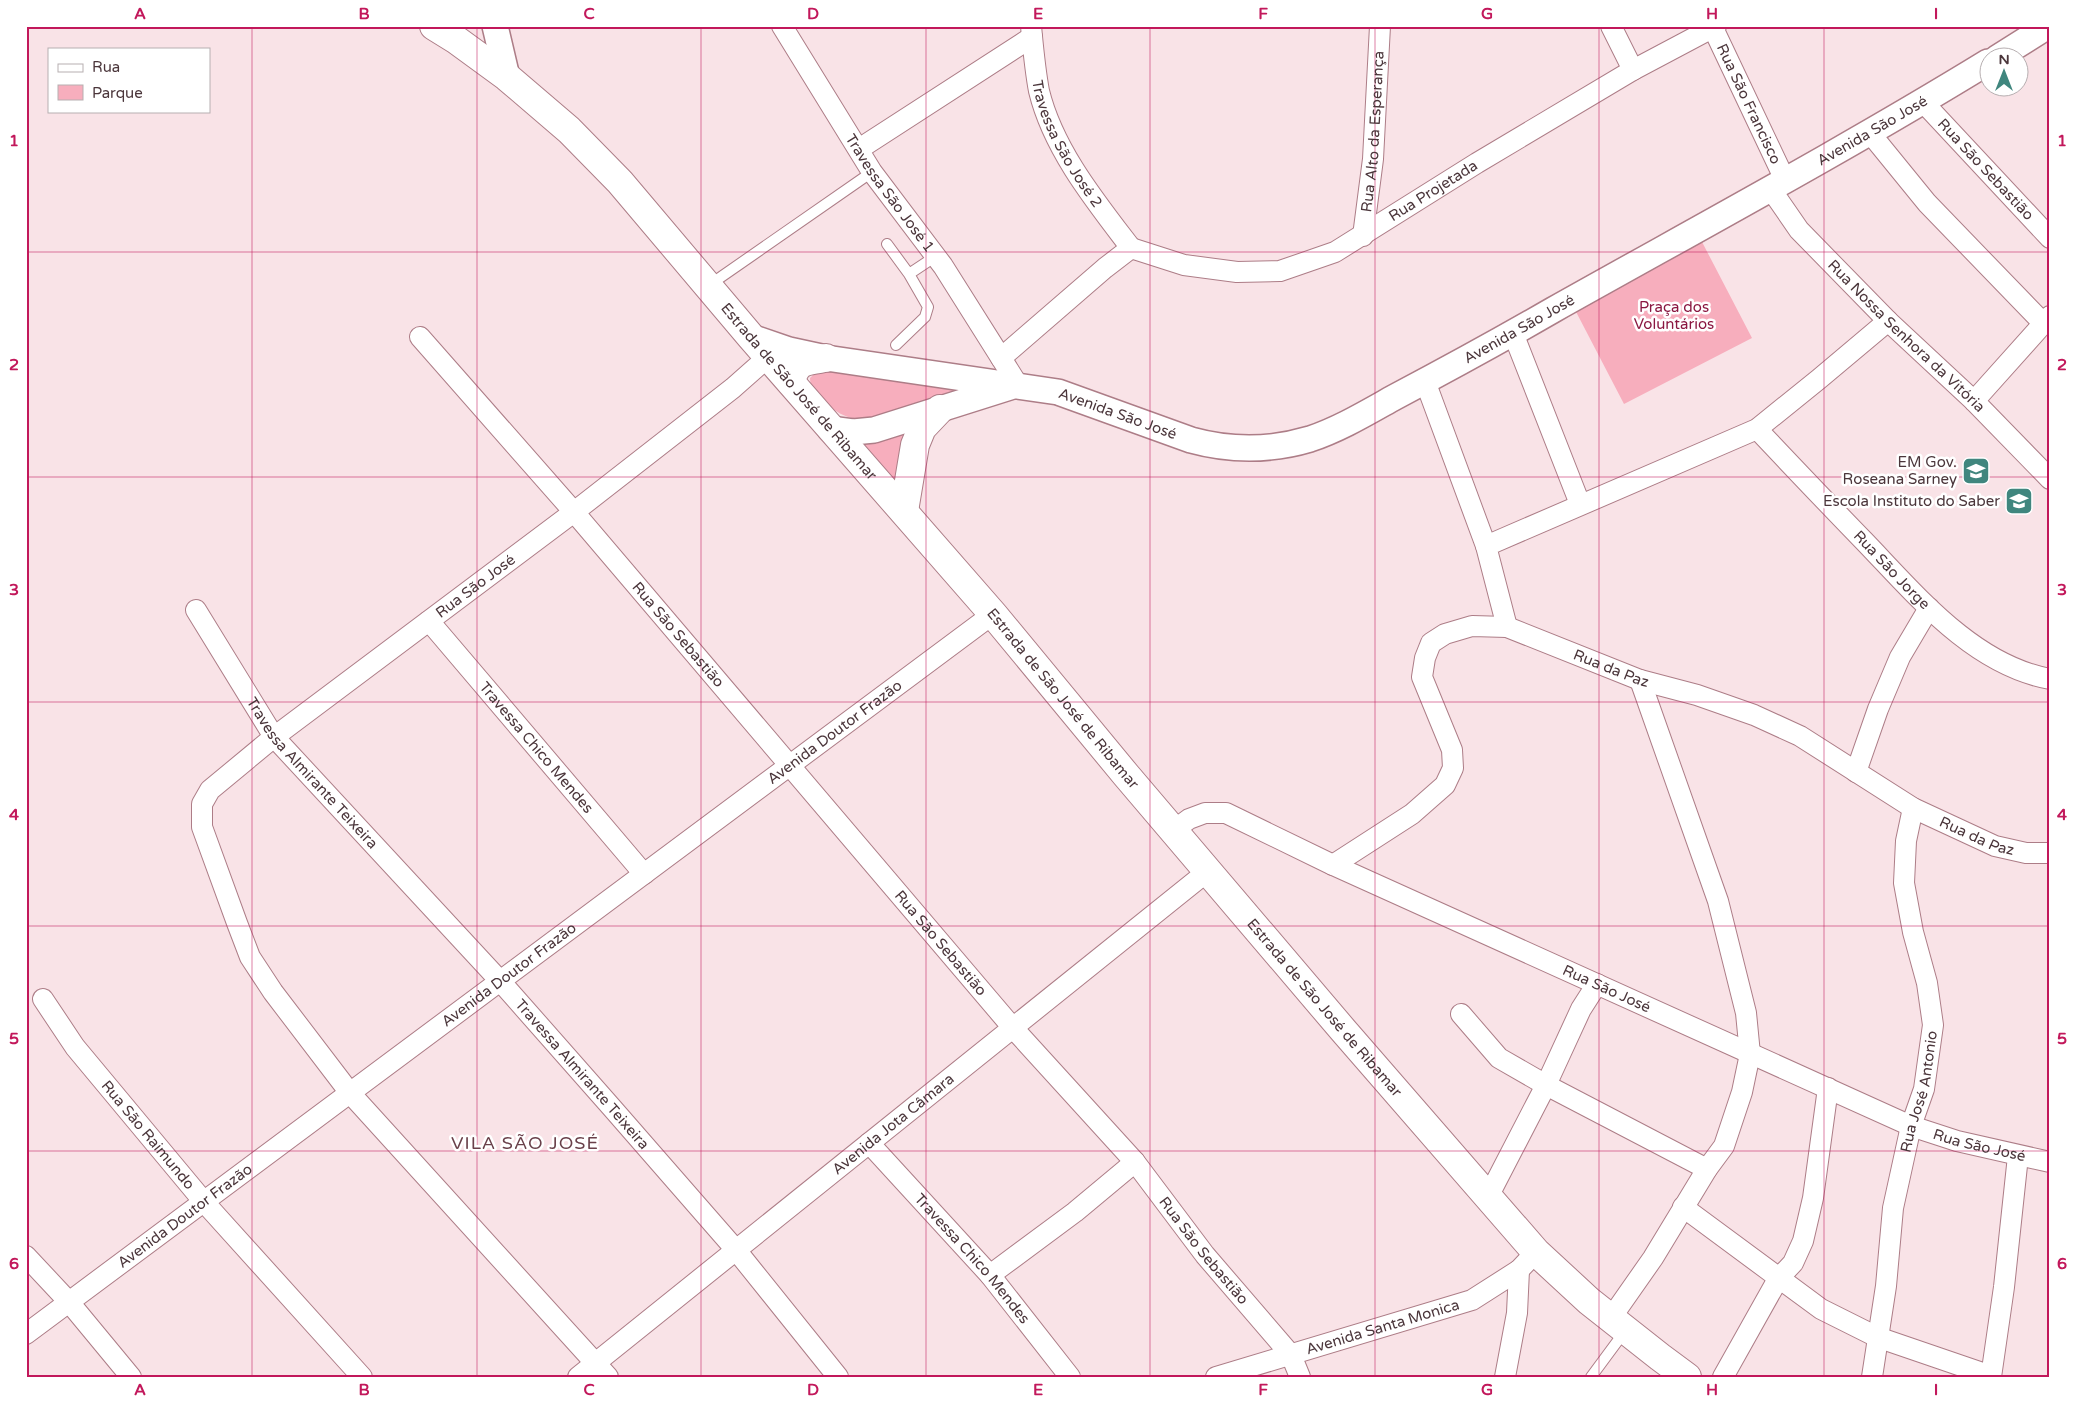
<svg xmlns="http://www.w3.org/2000/svg" width="2076" height="1403" font-family="'Varela Round',sans-serif">
	<rect width="100%" height="100%" fill="#f9e3e7"/>
	<path fill="#f7aebd" d="M1701,240L1752,338L1624,404L1573,306Z
		M820,368L970,391L867,422C844,417 834,413 819,395C814,389 810,386 810,378Z
		M915,425L900,487L862,444Z"/>
	<g fill="none" stroke-linecap="round" stroke-linejoin="round">
		<g stroke="#ad7d87" stroke-width="12">
			<path id="service" d="M887,244L909,274L928,307L925,317L896,345
				M909,274L936,256
				M708,286L872,172
				M1591,1377L1625,1331"/>
		</g>
		<g stroke="#ad7d87" stroke-width="22">
			<g id="minor">
				<path id="s1" d="M782,26L872,172L943,266L1018,385"/>
				<path id="s2" d="M1031,26C1033,47 1035,70 1039,91C1053,149 1095,201 1131,248"/>
				<path d="M1611,26L1633,70"/>
				<path id="s3" d="M1713,28L1785,180"/>
				<path id="s4" d="M1923,102L2050,238"/>
				<path d="M1870,133L1927,203L2043,323"/>
				<path d="M859,149L1032,37"/>
				<path id="s5" d="M1770,188L1799,230L1888,321L1974,401L2050,479"/>
				<path id="s6" d="M1363,236L1373,159L1380,26"/>
				<path id="s7" d="M1131,248L1184,265L1237,272L1280,271L1335,252L1477,163L1633,70L1716,26"/>
				<path d="M1513,333L1580,504"/>
				<path id="s8" d="M420,337L574,512L1013,1028L1135,1162L1205,1255L1291,1355L1300,1377"/>
				<path d="M1001,358L1105,268L1131,248"/>
				<path d="M1425,381L1486,546"/>
				<path d="M1974,401L2050,316"/>
				<path id="s9" d="M1757,429C1792,466 1828,504 1864,541C1916,595 1973,665 2050,679"/>
				<path id="s10" d="M196,610L274,737L501,982L613,1109L736,1250L838,1377"/>
				<path id="s11" d="M429,621L644,874"/>
				<path d="M1507,627L1486,546L1757,429L1819,379L1888,321"/>
				<path d="M1856,772L1878,709L1900,657L1929,608"/>
				<path id="s12" d="M1174,830L1189,819L1205,813H1226L1333,865L1911,1126L1957,1141L2050,1162"/>
				<path id="s13" d="M1333,865L1412,814L1445,785L1453,768L1452,750L1422,677L1425,658L1431,643L1445,634L1472,626L1507,627L1640,680L1697,695L1754,715L1800,736L1913,808L1995,846L2026,853H2050"/>
				<path id="s14" d="M43,999L75,1047L204,1202L362,1377"/>
				<path d="M1461,1014L1499,1058L1546,1085L1707,1169"/>
				<path id="s15" d="M869,1143L990,1275L1070,1377"/>
				<path d="M1488,1197L1546,1085L1581,1009L1597,984"/>
				<path d="M1683,1207L1821,1309L1877,1337L1991,1376"/>
				<path d="M26,1256L69,1302L131,1377"/>
				<path d="M990,1275L1075,1212L1135,1162"/>
				<path d="M1611,1318L1653,1258L1707,1169L1724,1146L1742,1092L1750,1054L1746,1013L1718,901L1640,680"/>
				<path id="s16" d="M26,1334L993,614"/>
				<path id="s17" d="M578,1377L1208,871"/>
				<path id="s18" d="M608,1377L350,1093L273,992L250,957L237,923L202,827V804L210,790L274,737L574,512L733,388L768,357"/>
				<path id="s19" d="M1216,1377L1472,1300L1519,1270L1536,1252"/>
				<path d="M1505,1377L1517,1313L1519,1270"/>
				<path d="M1723,1377L1778,1279L1793,1263L1803,1241L1813,1198L1828,1088"/>
				<path id="s20" d="M1872,1377L1886,1286L1893,1208L1911,1126L1924,1089L1933,1025L1927,983L1913,932L1904,883L1906,841L1913,808"/>
				<path d="M1991,1377L2004,1287L2018,1156"/>
			</g>
		</g>
		<g stroke="#ad7d87" stroke-width="28">
			<g id="tertiary">
				<path d="M495,26L507,77"/>
				<path d="M1997,58L2048,26"/>
				<path id="s21" d="M751,337L789,350L826,358L1058,392L1191,440C1231,451 1270,451 1310,439C1340,429 1368,412 1395,397C1448,369 1501,340 1553,310C1699,228 1846,149 1988,62"/>
				<path d="M830,429L853,432L874,430L1010,387"/>
			</g>
		</g>
		<g stroke="#ad7d87" stroke-width="30">
			<g id="primary">
				<path id="s22" d="M434,26L455,39L507,77L569,130L620,182L751,337L993,614L1126,775L1343,1030L1536,1252L1589,1301L1660,1357L1687,1377"/>
				<path d="M791,382C796,360 806,361 826,358"/>
				<path d="M904,511L915,445L922,428L940,409"/>
			</g>
		</g>
		<use href="#service" stroke="#fff" stroke-width="10"/>
		<use href="#minor" stroke="#fff" stroke-width="20"/>
		<use href="#tertiary" stroke="#fff" stroke-width="25"/>
		<use href="#primary" stroke="#fff" stroke-width="28"/>
	</g>
	<path fill="none" stroke="#c2185b" stroke-width="1" stroke-opacity="0.55" d="M252,26V1377M477,26V1377M701,26V1377M926,26V1377M1150,26V1377M1375,26V1377M1599,26V1377M1824,26V1377M26,252H2050M26,477H2050M26,702H2050M26,926H2050M26,1151H2050"/>
	<defs>
		<g id="school-square" transform="scale(1.4375)"><rect x="-9" y="-9" width="18" height="18" rx="4" fill="#40867e" stroke="#fff"/><path d="M0-5L7-2L0 1L-7-2ZM-4 1L0 2.5L4 1V4Q0 6-4 4Z" fill="#fff"/></g>
	</defs>
	<g fill-rule="evenodd">
		<use href="#school-square" x="1976" y="471"/>
		<use href="#school-square" x="2019" y="501"/>
	</g>
	<g text-anchor="middle" dominant-baseline="central" stroke-width="5" stroke-linejoin="round" paint-order="stroke">
		<g font-size="15" fill="#4b363b" stroke="#fff">
			<text stroke="none"><textPath href="#s3" startOffset="84">Rua São Francisco</textPath></text>
			<text stroke="none"><textPath href="#s6" startOffset="105">Rua Alto da Esperança</textPath></text>
			<text stroke="none"><textPath href="#s21" startOffset="1216">Avenida São José</textPath></text>
			<text stroke="none"><textPath href="#s2" startOffset="125">Travessa São José 2</textPath></text>
			<text stroke="none"><textPath href="#s4" startOffset="92">Rua São Sebastião</textPath></text>
			<text stroke="none"><textPath href="#s7" startOffset="326">Rua Projetada</textPath></text>
			<text stroke="none"><textPath href="#s1" startOffset="199">Travessa São José 1</textPath></text>
			<text stroke="none"><textPath href="#s21" startOffset="811">Avenida São José</textPath></text>
			<text stroke="none"><textPath href="#s5" startOffset="202">Rua Nossa Senhora da Vitória</textPath></text>
			<text stroke="none"><textPath href="#s22" startOffset="519">Estrada de São José de Ribamar</textPath></text>
			<text stroke="none"><textPath href="#s21" startOffset="376">Avenida São José</textPath></text>
			<text stroke="none"><textPath href="#s9" startOffset="195">Rua São Jorge</textPath></text>
			<text stroke="none"><textPath href="#s18" startOffset="1065">Rua São José</textPath></text>
			<text stroke="none"><textPath href="#s8" startOffset="394">Rua São Sebastião</textPath></text>
			<text stroke="none"><textPath href="#s13" startOffset="481">Rua da Paz</textPath></text>
			<text stroke="none"><textPath href="#s22" startOffset="924">Estrada de São José de Ribamar</textPath></text>
			<text stroke="none"><textPath href="#s16" startOffset="1008">Avenida Doutor Frazão</textPath></text>
			<text stroke="none"><textPath href="#s11" startOffset="166">Travessa Chico Mendes</textPath></text>
			<text stroke="none"><textPath href="#s10" startOffset="201">Travessa Almirante Teixeira</textPath></text>
			<text stroke="none"><textPath href="#s13" startOffset="886">Rua da Paz</textPath></text>
			<text stroke="none"><textPath href="#s8" startOffset="799">Rua São Sebastião</textPath></text>
			<text stroke="none"><textPath href="#s16" startOffset="602">Avenida Doutor Frazão</textPath></text>
			<text stroke="none"><textPath href="#s12" startOffset="476">Rua São José</textPath></text>
			<text stroke="none"><textPath href="#s22" startOffset="1329">Estrada de São José de Ribamar</textPath></text>
			<text stroke="none"><textPath href="#s10" startOffset="606">Travessa Almirante Teixeira</textPath></text>
			<text stroke="none"><textPath href="#s20" startOffset="290">Rua José Antonio</textPath></text>
			<text stroke="none"><textPath href="#s17" startOffset="404">Avenida Jota Câmara</textPath></text>
			<text stroke="none"><textPath href="#s14" startOffset="172">Rua São Raimundo</textPath></text>
			<text stroke="none"><textPath href="#s12" startOffset="881">Rua São José</textPath></text>
			<text stroke="none"><textPath href="#s16" startOffset="198">Avenida Doutor Frazão</textPath></text>
			<text stroke="none"><textPath href="#s8" startOffset="1204">Rua São Sebastião</textPath></text>
			<text stroke="none"><textPath href="#s15" startOffset="155">Travessa Chico Mendes</textPath></text>
			<text stroke="none"><textPath href="#s19" startOffset="174">Avenida Santa Monica</textPath></text>
		</g>
		<g font-size="15" fill="#8a1741" stroke="#fff">
			<text x="1674" y="307">Praça dos<tspan x="1674" dy="17">Voluntários</tspan></text>
		</g>
		<g font-size="15" fill="#4b363b" stroke="#fff" text-anchor="end">
			<text x="1957" y="462">EM Gov.<tspan x="1957" dy="17">Roseana Sarney</tspan></text>
			<text x="2000" y="501">Escola Instituto do Saber</text>
		</g>
		<g font-size="18" letter-spacing="1" fill="#6a404a" stroke="#fff">
			<text x="525" y="1143">VILA SÃO JOSÉ</text>
		</g>
	</g>
	<rect width="2076" height="1403" fill="none" stroke="#ffffff" stroke-width="55"/>
	<rect x="48" y="48" width="162" height="65" fill="#ffffff" stroke="#b7afb1"/>
	<rect x="58" y="64" width="25" height="8" fill="#ffffff" stroke="#b7afb1"/>
	<text x="92" y="72" font-size="15" fill="#4b363b">Rua</text>
	<rect x="58" y="85" width="25" height="15" fill="#f7aebd" stroke="#b7afb1"/>
	<text x="92" y="98" font-size="15" fill="#4b363b">Parque</text>
	<g transform="translate(2004 72)"><circle r="24" fill="#ffffff" stroke="#b7afb1"/>
	<path d="M0-4L9 19L0 12L-9 19Z" fill="#40867e"/>
	<text y="-8" font-size="14" font-weight="bold" text-anchor="middle" fill="#4b363b">N</text>
	</g>
	<rect x="28" y="28" width="2020" height="1348" fill="none" stroke="#c2185b" stroke-width="2"/>
	<g font-size="16" text-anchor="middle" font-weight="bold" fill="#c2185b">
		<text x="140" y="19">A</text>
		<text x="364" y="19">B</text>
		<text x="589" y="19">C</text>
		<text x="813" y="19">D</text>
		<text x="1038" y="19">E</text>
		<text x="1263" y="19">F</text>
		<text x="1487" y="19">G</text>
		<text x="1712" y="19">H</text>
		<text x="1936" y="19">I</text>
		<text x="14" y="146">1</text>
		<text x="2062" y="146">1</text>
		<text x="14" y="370">2</text>
		<text x="2062" y="370">2</text>
		<text x="14" y="595">3</text>
		<text x="2062" y="595">3</text>
		<text x="14" y="820">4</text>
		<text x="2062" y="820">4</text>
		<text x="14" y="1044">5</text>
		<text x="2062" y="1044">5</text>
		<text x="14" y="1269">6</text>
		<text x="2062" y="1269">6</text>
		<text x="140" y="1395">A</text>
		<text x="364" y="1395">B</text>
		<text x="589" y="1395">C</text>
		<text x="813" y="1395">D</text>
		<text x="1038" y="1395">E</text>
		<text x="1263" y="1395">F</text>
		<text x="1487" y="1395">G</text>
		<text x="1712" y="1395">H</text>
		<text x="1936" y="1395">I</text>
	</g>
</svg>
